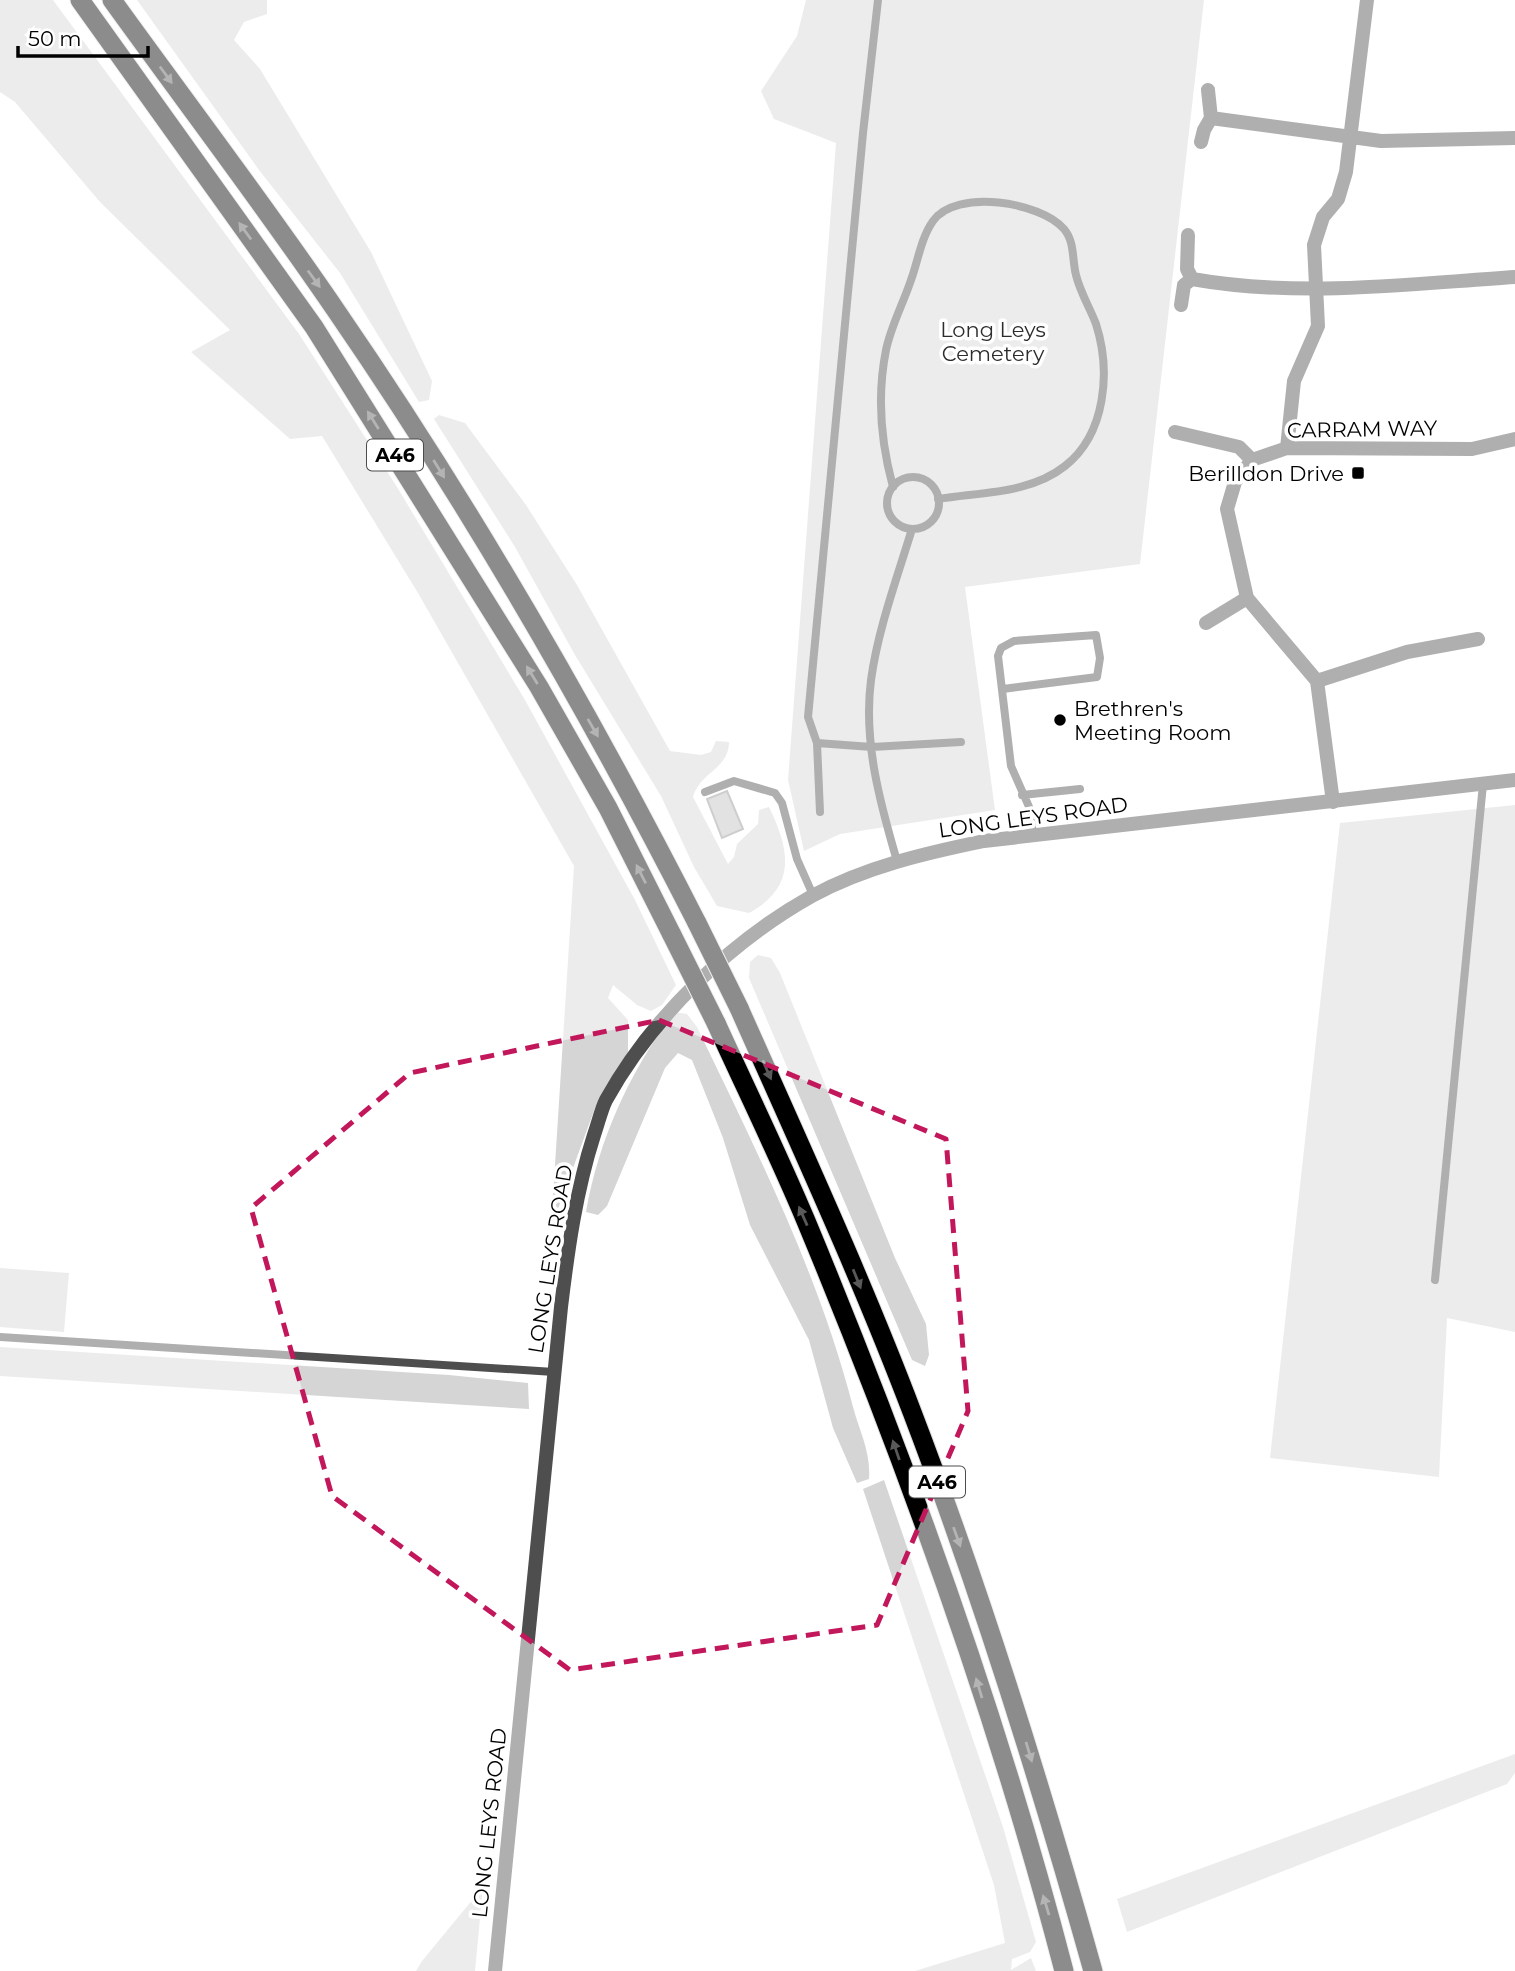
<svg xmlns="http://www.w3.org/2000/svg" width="1515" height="1971" font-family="Montserrat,sans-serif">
	<rect width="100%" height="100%" fill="#fff"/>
	<path fill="#d5d5d5" d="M0,0H53L299,334L397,487L525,700L635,900L676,985L662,1005L651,1011L637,1005L613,985L608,998L628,1020V1052L595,1108L551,1228L574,866L418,593L322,436L290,439L191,352L230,330L100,202L15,102L0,92Z
		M137,0H267V14L244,22L234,40L260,69L371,252L432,381L429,400L419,402L340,273L259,170Z
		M806,0H1204L1140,564L965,587L995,810L840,834L804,851L788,780L836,143L774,119L761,91L797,36Z
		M439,415L465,423L526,505L577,585L670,751L701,755L711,752L716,741L729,742C729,769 700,772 693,797L728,864L734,857L737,844L758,824L759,810L769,807C790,850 797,887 749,913L717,906L694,867L661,796L575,655L515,547L434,419Z
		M1515,805V1332L1447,1318L1439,1477L1270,1458L1340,823Z
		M758,955L771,958L780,973L895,1258L926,1324L929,1355L925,1366L912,1360L749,978L750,962Z
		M674,1012L687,1014L697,1027C756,1150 819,1274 853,1407C860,1433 871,1452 869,1479L857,1483L833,1428L809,1340L750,1225L723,1138L692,1060L678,1053L665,1068L607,1206L598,1215L586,1212C599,1138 630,1072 674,1012Z
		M0,1268L69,1273L64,1332L0,1327Z
		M0,1347L449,1375L528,1383L529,1409L0,1376Z
		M884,1480L1003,1827L1036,1942L1030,1952L1012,1959L1011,1970L1031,1958L1036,1971H915L1005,1943L994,1885L863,1489Z
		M1515,1754V1773L1507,1784L1127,1932L1117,1899Z
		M483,1887L475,1971H416L422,1961Z"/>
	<path fill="#bebebe" stroke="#929292" stroke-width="2" d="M727,791L743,829L722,838L707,799Z"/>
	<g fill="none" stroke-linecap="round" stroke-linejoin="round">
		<g stroke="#dbdbdb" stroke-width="21">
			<path id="trunk" d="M80,0L314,327L539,687L608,808L672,935
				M112,0C187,104 265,206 337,312C471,507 590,713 697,923
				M739,1008C798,1141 860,1275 912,1412C982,1595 1040,1782 1093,1971
				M716,1023C746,1089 778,1154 806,1221C907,1464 998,1716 1064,1971"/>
		</g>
		<path stroke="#4e4e4e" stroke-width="8" d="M887 503a26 26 0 1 1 52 0a26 26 0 1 1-52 0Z
			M893,487C881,443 877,395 886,350C891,326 903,304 911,280C918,261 921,238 933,221C956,188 1041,202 1064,229C1075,242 1072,260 1076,275C1080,292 1090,308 1096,324C1111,371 1106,434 1065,466C1030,494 980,492 938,499
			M1003,689L1097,677L1100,658L1096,635L1014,641L1001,648L998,656L1011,766L1030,809L1033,835
			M817,743L808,717L863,133L878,0
			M705,792L734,781L775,793L782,803L797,859L813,895
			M1022,795L1080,789
			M820,812L817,743L872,747L961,742
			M897,861C880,803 863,741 871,680C878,629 897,578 912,529
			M1435,1280L1483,784
			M0,1337L554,1372"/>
		<path stroke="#4e4e4e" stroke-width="14" d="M1208,90L1211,118
			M1211,118L1381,141L1515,138
			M1201,142L1204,130L1211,118
			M1188,235L1187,269L1192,279
			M1192,279C1299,298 1407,284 1515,277
			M1181,305L1184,285L1192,279
			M1175,432L1239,447L1252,460
			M1287,448L1294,381L1318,326L1314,245L1323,217L1338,199L1346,172L1367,0
			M1206,623L1247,598
			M1317,681L1407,652L1478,639
			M1333,802L1317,681L1247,598L1227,509L1235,482L1252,460L1287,448L1472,449L1515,439"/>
		<path stroke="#4e4e4e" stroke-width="14" d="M495,1971L561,1307C568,1249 576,1191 594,1135C598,1124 601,1110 606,1100C652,1017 730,942 812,896C865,867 926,853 984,841L1515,780"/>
		<use href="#trunk" stroke="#000" stroke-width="19"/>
		<g stroke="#dbdbdb" stroke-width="21" stroke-linecap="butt">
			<path id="trunk-bridge" d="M697,923L739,1008
				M672,935L716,1023"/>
		</g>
		<use href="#trunk-bridge" stroke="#000" stroke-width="19"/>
	</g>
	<defs><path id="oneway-solid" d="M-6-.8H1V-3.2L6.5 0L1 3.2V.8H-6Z" transform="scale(1.75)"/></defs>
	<g fill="#595959">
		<use href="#oneway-solid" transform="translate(166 75) rotate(54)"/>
		<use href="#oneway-solid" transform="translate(245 231) rotate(-126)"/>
		<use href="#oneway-solid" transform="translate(314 279) rotate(54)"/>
		<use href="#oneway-solid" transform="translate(373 420) rotate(-122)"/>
		<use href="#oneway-solid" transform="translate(439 469) rotate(58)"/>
		<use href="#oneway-solid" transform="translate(532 675) rotate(-122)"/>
		<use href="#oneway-solid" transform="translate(593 728) rotate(60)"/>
		<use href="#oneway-solid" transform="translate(641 874) rotate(-117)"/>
		<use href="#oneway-solid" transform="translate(767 1070) rotate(66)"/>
		<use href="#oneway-solid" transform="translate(803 1216) rotate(-114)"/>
		<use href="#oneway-solid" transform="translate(857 1279) rotate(68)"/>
		<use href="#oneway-solid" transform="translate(896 1450) rotate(-109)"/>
		<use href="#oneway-solid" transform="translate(957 1537) rotate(70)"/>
		<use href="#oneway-solid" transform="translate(979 1688) rotate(-107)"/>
		<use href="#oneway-solid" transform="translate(1029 1752) rotate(73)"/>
		<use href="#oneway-solid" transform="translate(1046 1905) rotate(-107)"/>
	</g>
	<path d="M0 0H1515V1971H0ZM659,1020L946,1139L968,1411L877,1625L570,1670L332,1496L251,1208L410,1073Z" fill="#fff" fill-opacity=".55" fill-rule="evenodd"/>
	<path fill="none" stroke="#c2185b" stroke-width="5" stroke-dasharray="14 9" stroke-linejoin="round" d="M659,1020L946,1139L968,1411L877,1625L570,1670L332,1496L251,1208L410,1073Z"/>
	<g fill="#000" stroke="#fff" stroke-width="2.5">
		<rect x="1351" y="466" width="14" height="14" rx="3.5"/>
		<circle cx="1060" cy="720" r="7"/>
	</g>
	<g text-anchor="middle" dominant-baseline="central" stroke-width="7" stroke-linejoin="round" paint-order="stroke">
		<g fill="#fff" stroke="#4c4c4c" stroke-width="2">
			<rect x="367" y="439.5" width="56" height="31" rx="5"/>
			<rect x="909" y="1466.5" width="56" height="31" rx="5"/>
		</g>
		<g font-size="19" font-weight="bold" fill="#000">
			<text x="395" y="455">A46</text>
			<text x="937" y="1482">A46</text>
		</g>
		<g font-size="21" fill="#2c2c2c" stroke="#fff">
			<text x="993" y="329">Long Leys<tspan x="993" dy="24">Cemetery</tspan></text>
		</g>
		<g font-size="21" fill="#000" stroke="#fff">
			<text transform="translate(1362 429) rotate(-1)">CARRAM WAY</text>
			<text transform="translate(1033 817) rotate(-8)">LONG LEYS ROAD</text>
			<text transform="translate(550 1259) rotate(-81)">LONG LEYS ROAD</text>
			<text transform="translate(489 1823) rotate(-84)">LONG LEYS ROAD</text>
		</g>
		<g font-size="21" fill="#000" stroke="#fff" text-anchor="end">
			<text x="1344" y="473">Berilldon Drive</text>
			<text x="1074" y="708" text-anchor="start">Brethren's<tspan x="1074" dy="24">Meeting Room</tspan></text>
		</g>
	</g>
	<path d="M18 46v10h130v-10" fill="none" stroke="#000000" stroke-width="3.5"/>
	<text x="28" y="46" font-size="21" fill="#000000" stroke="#ffffff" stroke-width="5" paint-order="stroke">50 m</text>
</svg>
